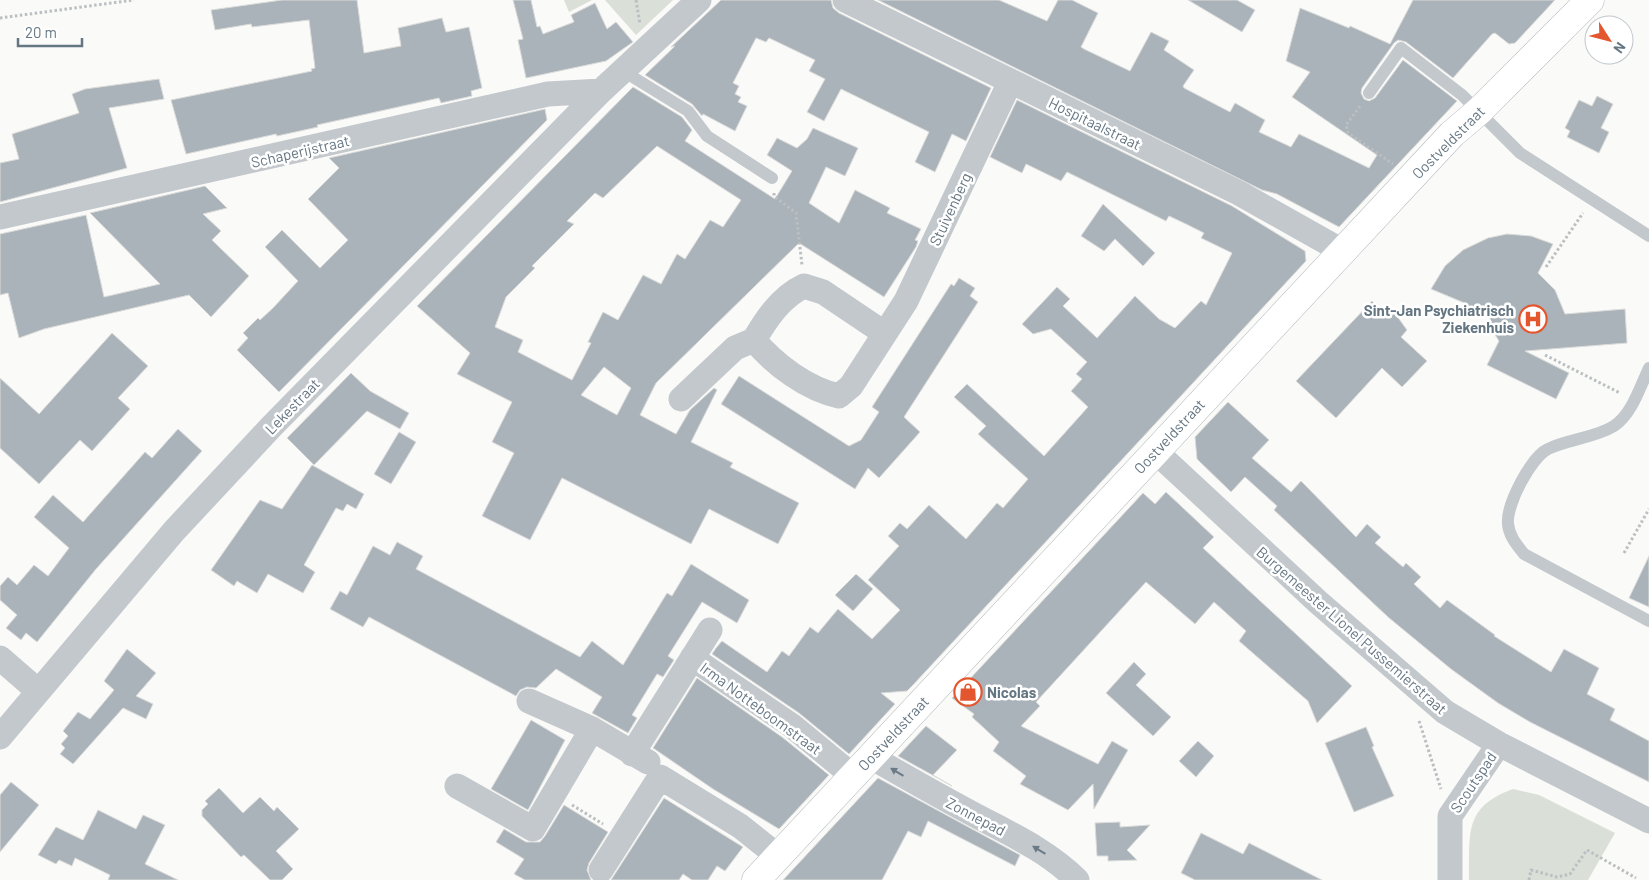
<svg xmlns="http://www.w3.org/2000/svg" width="1649" height="880" font-family="Barlow,sans-serif">
	<rect width="100%" height="100%" fill="#fafaf8"/>
	<path fill="#dadfd7" d="M564,0H592L569,12Z
		M605,0H673L636,35Z
		M1513,789L1539,795L1615,833L1588,880H1469C1470,834 1463,807 1513,789Z"/>
	<path fill="#aab3b9" stroke="#dcdcda" fill-rule="evenodd" d="M282,0H357L364,53L401,46L398,28L442,18L446,32L469,27L482,88L471,91L472,96L441,103L439,98L317,125L318,127L277,136L276,134L186,154L171,100L312,71L311,69L315,68L309,20L252,27L251,24L215,30L211,10Z
		M513,0H531L537,27L540,26L543,34L574,22L571,15L595,3L607,29L616,22L633,42L606,61L526,78L518,40L523,39Z
		M721,0H831L833,8L839,13L991,88L966,141L952,134L935,172L915,162L929,132L841,89L824,121L807,112L825,79L809,71L815,60L769,38L766,42L756,38L733,83L739,86L735,94L741,97L738,102L747,106L735,131L703,114L702,116L692,104L645,75L675,46L671,47Z
		M878,0H999L1047,21L1058,0H1072L1098,13L1081,47L1084,49L1130,71L1151,32L1169,41L1164,50L1194,70L1183,86L1184,88L1230,112L1235,103L1265,120L1259,132L1291,147L1299,134L1369,168L1377,155L1292,97L1310,72L1286,61L1300,8L1349,28L1350,26L1390,44L1413,0H1555L1515,43L1509,44L1495,33L1492,34L1453,78L1406,42L1398,40L1394,43L1362,88L1361,93L1364,99L1369,101L1375,98L1403,60L1457,101L1339,227L1277,194L1262,190Z
		M1188,0H1237L1255,10L1242,32Z
		M159,79L164,99L109,108L127,168L0,202V163L19,159L12,134L79,113L72,94L85,89Z
		M633,87L682,117L692,130L685,141L775,199L792,171L767,155L777,138L797,148L807,139L813,128L858,148L845,176L826,167L809,203L839,223L855,190L890,208L887,213L921,229L915,240L918,241L916,247L884,297L799,243L656,383L640,415L676,434L690,410L714,388L717,390L691,442L733,463L730,467L799,503L778,544L709,509L691,544L562,478L530,540L482,516L514,453L492,442L512,402L457,374L470,353L417,306ZM657,146L741,200L723,227L710,220L685,259L677,254L661,284L643,275L618,320L603,312L588,342L591,343L572,380L518,352L523,340L495,327L506,297L535,268L532,266L574,224L567,221L595,193L603,198ZM604,367L631,388L617,415L581,395Z
		M1597,96L1613,104L1601,128L1609,132L1599,153L1567,137L1570,131L1565,128L1579,100L1592,106Z
		M1017,100L1232,206L1305,251L1306,261L913,685L907,691L881,693L895,704L849,754L799,713L712,654L716,648L722,641L767,672L782,651L789,656L810,627L818,633L838,609L872,639L900,610L868,580L899,546L888,536L900,523L907,529L929,505L966,539L997,503L1003,508L1028,479L978,434L986,426L954,397L967,384L1044,456L1088,407L1071,391L1082,379L1076,374L1087,362L1051,329L1033,334L1022,324L1057,287L1070,299L1063,306L1097,338L1135,296L1159,319L1175,328L1201,301L1206,305L1232,253L1201,238L1204,233L1186,224L1169,216L1166,221L1067,172L1061,181L1026,164L1022,173L990,157Z
		M545,109L547,120L279,392L237,350L248,338L243,333L258,318L260,320L273,308L298,281L265,247L282,230L320,268L348,240L308,199L339,168L329,158Z
		M205,186L227,208L203,214L221,231L212,240L249,276L211,317L189,295L44,329L19,338L8,293L0,295V234L86,215L104,297L160,284L90,213Z
		M1103,204L1155,253L1143,266L1115,239L1104,251L1081,236Z
		M1507,234L1531,236L1553,244L1538,273L1555,290L1565,314L1625,309L1627,343L1525,351L1569,373L1556,399L1487,365L1499,341L1492,330L1490,318L1465,314L1467,304L1431,289L1445,266L1463,250L1488,238Z
		M959,278L975,288L970,296L978,302L904,417L920,432L879,478L868,468L855,489L721,404L739,376L849,446L861,440L879,412L872,407L951,284L954,286Z
		M1372,301L1381,310L1385,306L1394,312L1407,330L1401,337L1427,361L1402,387L1382,368L1336,418L1296,381Z
		M112,333L148,366L118,398L130,409L92,451L80,440L39,484L0,448V378L39,414Z
		M351,373L370,391L409,413L400,429L367,411L314,465L287,438Z
		M1228,402L1269,440L1252,458L1291,492L1301,481L1356,537L1367,524L1381,537L1375,543L1403,567L1406,563L1421,577L1414,584L1440,608L1447,600L1495,635L1494,636L1551,672L1564,649L1599,668L1587,694L1615,709L1610,720L1649,741V782L1530,722L1498,703L1451,669L1388,617L1274,510L1277,506L1245,477L1231,492L1197,459L1195,437Z
		M178,429L202,451L96,569L37,642L26,633L21,640L6,628L17,615L0,600V586L8,577L17,585L34,565L48,576L69,548L34,517L53,495L83,522L145,452L152,458Z
		M399,432L416,442L391,484L374,474Z
		M312,465L364,494L356,509L347,504L343,511L336,508L304,565L315,572L303,593L268,574L257,593L237,581L234,586L211,570L260,500L282,509Z
		M1166,492L1214,537L1203,548L1352,686L1317,723L1308,701L1239,641L1246,631L1214,602L1195,624L1146,582L1036,702L1040,706L1021,726L1098,764L1112,741L1128,750L1094,809L1093,784L1068,810L1020,784L1026,776L993,751L999,742L972,717L974,714L952,698L1143,493L1155,504Z
		M397,542L423,556L416,569L580,657L592,641L623,665L667,593L672,596L691,564L749,600L737,623L702,602L668,656L674,660L663,677L657,674L632,715L637,718L628,733L592,713L602,697L556,669L536,688L527,687L520,690L516,696L369,617L363,627L330,609L340,591L347,595L373,546L390,555Z
		M1649,556V607L1629,598Z
		M856,574L873,589L853,611L835,595Z
		M127,649L156,673L136,696L153,704L146,719L123,708L73,764L60,754L65,748L61,744L68,736L63,731L78,712L90,719L114,690L104,681Z
		M1134,662L1146,674L1136,685L1171,717L1153,736L1106,693Z
		M697,678L782,737L829,775L779,829L713,789L653,748Z
		M531,720L565,740L528,810L491,789Z
		M926,726L957,750L933,775L952,786L898,756Z
		M1366,727L1374,746L1372,747L1394,796L1354,812L1325,743Z
		M1198,741L1214,756L1196,777L1179,761Z
		M878,778L1020,855L1015,866L928,821L921,837L908,831L882,880H783Z
		M11,782L39,805L0,852V795Z
		M219,788L243,813L260,797L274,811L277,807L299,829L276,851L293,869L282,880H270L244,855L241,857L202,816V810L208,804L205,801Z
		M664,798L743,847L725,871L717,866L708,880H692L683,874L679,880H611Z
		M564,805L608,832L589,863L587,870L591,880H525L514,874L524,859L496,842L504,829L526,842H540L545,836Z
		M98,810L136,829L143,815L165,825L145,864L178,880H108L110,875L75,858L72,866L59,860L56,864L38,855L56,827L83,840Z
		M1120,822V827L1150,825L1127,850L1137,860L1108,861V856H1097L1095,823Z
		M1201,833L1243,854L1249,843L1322,880H1195L1181,873Z"/>
	<g fill="none" stroke-linecap="round" stroke-linejoin="round">
		<g stroke="#b3babf" stroke-width="29">
			<path id="secondary" d="M756,880L1452,134L1479,111L1590,0"/>
		</g>
		<path stroke="#bbbfc2" stroke-width="3" stroke-dasharray="2.5 2.5" stroke-linecap="butt" d="M636,0L640,24
			M0,18L134,0
			M1360,106L1346,125L1348,133L1393,164
			M774,193V196L796,213L802,265
			M1546,267L1583,213
			M1545,355L1620,393
			M1624,553L1649,509
			M1419,721L1441,789
			M572,805L603,824
			M1529,880L1531,870L1557,877L1570,874L1587,850L1636,878"/>
		<path stroke="#c3c8cc" stroke-width="12" d="M623,71L688,111L707,136L772,178
			M1369,93L1401,48L1462,95L1520,153L1649,236
			M1649,368C1640,387 1632,414 1614,426C1595,438 1568,439 1548,449C1531,457 1506,505 1508,524C1509,536 1517,545 1524,554L1649,621"/>
		<path stroke="#c3c8cc" stroke-width="25" d="M845,0L1239,193L1342,251
			M0,217L548,94L601,91
			M884,333L823,292L804,286C781,297 767,318 754,340C775,365 807,389 839,396L851,386L906,301L1010,82
			M681,399L735,348L754,340
			M1156,452L1318,602L1445,712L1499,744L1649,821
			M0,658L38,691
			M692,658L791,725L853,776
			M592,729L648,762
			M0,737L174,531L271,427L601,91L699,0
			M632,754L710,630
			M871,757C904,776 937,795 971,813C1008,833 1047,850 1077,880
			M457,786L533,829L592,729L529,701
			M601,870L660,777L740,826L779,857
			M1450,880V816L1499,744"/>
		<use href="#secondary" stroke="#fff" stroke-width="28"/>
	</g>
	<defs><path id="oneway-solid" d="M-6-.8H1V-3.2L6.5 0L1 3.2V.8H-6Z" transform="scale(1.25)"/></defs>
	<g fill="#6a7a87">
		<use href="#oneway-solid" transform="translate(897 772) rotate(-149)"/>
		<use href="#oneway-solid" transform="translate(1039 850) rotate(-149)"/>
	</g>
	<defs>
		<g id="hospital-ring" transform="scale(1.4375)"><circle r="9.5" fill="#fff" stroke="#e4572e" stroke-width="1.5"/><path d="M-5-5h3v3.5h4V-5h3V5h-3V1.5h-4V5h-3Z" fill="#e4572e"/></g>
		<g id="shop-ring" transform="scale(1.4375)"><circle r="9.5" fill="#fff" stroke="#e4572e" stroke-width="1.5"/><path d="M-5-2.5h2.3a2.7 3.5 0 0 1 5.4 0H5L5.5 6h-11ZM-1.5-2.5h3a1.5 2.3 0 0 0-3 0Z" fill="#e4572e"/></g>
	</defs>
	<g fill-rule="evenodd">
		<use href="#hospital-ring" x="1533" y="319"/>
		<use href="#shop-ring" x="968" y="692"/>
	</g>
	<g text-anchor="middle" dominant-baseline="central" stroke-width="5" stroke-linejoin="round" paint-order="stroke">
		<g font-size="15" fill="#657683" stroke="#fff">
			<text transform="translate(1095 123) rotate(26)">Hospitaalstraat</text>
			<text transform="translate(1448 142) rotate(-45)">Oostveldstraat</text>
			<text transform="translate(300 151) rotate(-13)">Schaperijstraat</text>
			<text transform="translate(950 209) rotate(-65)">Stuivenberg</text>
			<text transform="translate(292 406) rotate(-46)">Lekestraat</text>
			<text transform="translate(1169 436) rotate(-47)">Oostveldstraat</text>
			<text transform="translate(1352 630) rotate(41)">Burgemeester Lionel Pussemierstraat</text>
			<text transform="translate(761 708) rotate(36)">Irma Notteboomstraat</text>
			<text transform="translate(893 733) rotate(-47)">Oostveldstraat</text>
			<text transform="translate(1473 782) rotate(-56)">Scoutspad</text>
			<text transform="translate(976 816) rotate(28)">Zonnepad</text>
		</g>
		<g font-size="15" font-weight="bold" fill="#657683" stroke="#fff" text-anchor="end">
			<text x="1514" y="310">Sint-Jan Psychiatrisch<tspan x="1514" dy="17">Ziekenhuis</tspan></text>
			<text x="987" y="692" text-anchor="start">Nicolas</text>
		</g>
	</g>
	<g transform="translate(1609 40) rotate(126)"><circle r="24" fill="#ffffff" stroke="#c1c8cd"/>
	<path d="M0-4L9 19L0 12L-9 19Z" fill="#e4572e"/>
	<text y="-8" font-size="14" font-weight="bold" text-anchor="middle" fill="#657683">N</text>
	</g>
	<path d="M18 38v8h64v-8" fill="none" stroke="#657683" stroke-width="2.5"/>
	<text x="25" y="38" font-size="15" fill="#657683" stroke="#ffffff" stroke-width="4" paint-order="stroke">20 m</text>
</svg>
